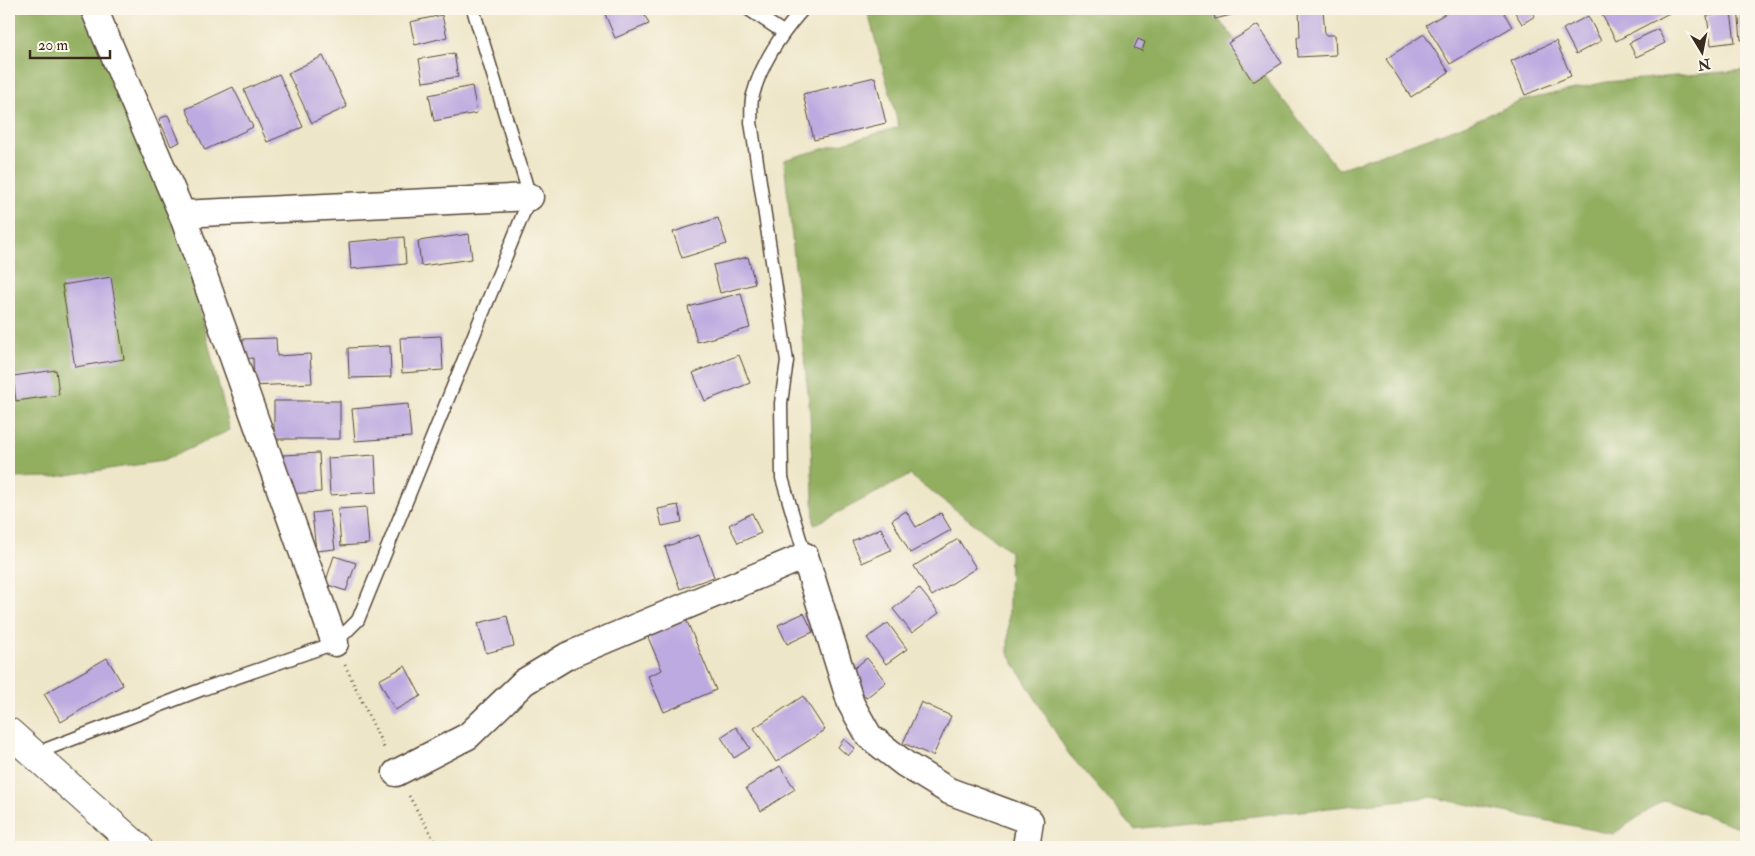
<svg xmlns="http://www.w3.org/2000/svg" width="1755" height="856" font-family="'IM FELL Double Pica',serif">
	<rect width="100%" height="100%" fill="#fbf7ec"/>
	<filter id="ink" filterUnits="userSpaceOnUse"><feTurbulence type="fractalNoise" baseFrequency=".02" numOctaves="2"/><feDisplacementMap in="SourceGraphic" scale="10" xChannelSelector="R" yChannelSelector="G"/><feConvolveMatrix kernelMatrix="1 2 1 2 8 2 1 2 1" color-interpolation-filters="sRGB"/></filter>
	<filter id="wash" filterUnits="userSpaceOnUse"><feTurbulence type="fractalNoise" baseFrequency=".0096" numOctaves="4" result="noise"/><feDisplacementMap in="SourceGraphic" scale="20" xChannelSelector="R" yChannelSelector="G"/><feGaussianBlur stdDeviation="1.12" result="paint"/><feColorMatrix in="noise" values="0 0 0 0 0 0 0 0 0 0 0 0 0 0 0 0 0 1.4 0 .05"/><feComposite in="paint" operator="in"/></filter>
	<g filter="url(#wash)">
		<rect width="100%" height="100%" fill="#eee6c8"/>
		<path fill="#92af61" stroke="#666c40" d="M9,9H102L108,20L126,119L175,211L230,430L163,461L54,477L9,478Z
			M867,9H1207L1221,22L1338,169L1457,128L1521,101L1606,82L1746,70V830L1664,800L1613,834L1431,797L1134,829L1068,753L1008,653L1010,551L910,475L814,525L810,413L784,160L899,127Z"/>
		<g id="blocks">
			<path fill="#bdaae0" d="M603,9H642L649,24L615,38Z
				M1213,9H1255L1215,19Z
				M1299,9H1323L1325,35H1335L1336,55L1298,57L1297,37H1300Z
				M1453,9H1502L1512,27L1450,64L1426,25Z
				M1513,9H1531L1535,16L1522,24Z
				M1599,9H1672L1673,11L1616,41Z
				M1738,9H1746V39L1741,40Z
				M1731,12L1735,42L1711,45L1707,16Z
				M442,15L447,37L415,45L410,22Z
				M1588,16L1601,41L1576,54L1563,29Z
				M1258,25L1282,63L1253,82L1228,43Z
				M1658,29L1665,43L1636,57L1629,43Z
				M1424,34L1449,72L1411,97L1386,59Z
				M1138,39L1145,42L1142,51L1134,48Z
				M1556,41L1571,76L1525,95L1511,61Z
				M454,53L458,77L423,82L419,59Z
				M323,56L347,107L312,123L288,73Z
				M279,74L303,127L267,142L244,90Z
				M875,77L886,123L814,140L803,94Z
				M472,86L477,113L434,121L429,95Z
				M233,87L253,127L205,150L186,109Z
				M168,115L180,142L171,146L159,119Z
				M718,218L727,244L682,258L673,232Z
				M469,234L472,259L421,266L418,241Z
				M404,237L406,264L351,269L349,242Z
				M748,257L755,284L720,293L713,265Z
				M111,277L124,359L75,367L62,285Z
				M741,293L750,328L697,342L688,307Z
				M441,336L443,370L402,373L400,338Z
				M276,338L277,356L310,354L312,383L254,386L253,358L243,359V339Z
				M390,346L391,377L349,378L348,348Z
				M739,355L750,383L705,401L693,373Z
				M56,370L59,395L16,401L13,376Z
				M274,401H340V439H274Z
				M408,404L411,437L355,441L352,409Z
				M319,453L321,492L285,494L283,455Z
				M375,455L377,492L330,495L328,458Z
				M678,505L682,522L662,526L658,509Z
				M366,507L369,544L341,546L338,509Z
				M330,511L335,549L316,551L312,513Z
				M906,511L916,527L941,513L951,530L910,553L892,520Z
				M752,513L761,533L738,543L729,525Z
				M881,528L891,550L862,563L852,541Z
				M699,535L714,577L680,589L665,547Z
				M958,539L976,568L932,596L914,566Z
				M334,556L356,563L346,591L325,584Z
				M919,588L939,613L912,633L893,609Z
				M804,613L813,632L787,644L778,625Z
				M507,616L514,646L486,653L478,623Z
				M686,619L716,690L664,712L648,676L662,670L647,635Z
				M888,623L907,649L886,664L867,638Z
				M107,658L123,685L61,722L44,694Z
				M867,658L886,682L866,698L847,674Z
				M405,666L421,696L395,710L379,680Z
				M803,696L825,730L776,762L754,728Z
				M921,702L951,716L933,756L903,743Z
				M736,727L750,748L734,758L721,737Z
				M844,739L855,748L848,756L838,747Z
				M780,766L795,789L761,811L746,788Z"/>
		</g>
	</g>
	<g filter="url(#ink)">
		<use href="#blocks" fill-opacity="0" stroke="#564638" stroke-width="1"/>
		<g fill="none" stroke-linecap="round" stroke-linejoin="round">
			<g stroke="#564638" stroke-width="15">
				<path id="service" d="M748,9L783,32
					M803,9C782,33 761,63 753,95C750,103 752,113 751,122L787,361L781,403L782,478L805,556
					M34,754L203,689L335,643L358,620L530,197L473,9"/>
			</g>
			<g stroke="#564638" stroke-width="29">
				<path id="minor" d="M94,9L182,214L335,643
					M182,214L530,197
					M396,773L468,736L524,682L567,656L805,556L851,704L869,736L905,764L949,791L1030,821L1026,847"/>
			</g>
			<g stroke="#564638" stroke-width="30">
				<path id="tertiary" d="M9,732L138,847"/>
			</g>
			<path stroke="#564638" stroke-width="3" stroke-dasharray="1 4" stroke-linecap="butt" d="M345,665L385,750
				M409,796L438,847"/>
			<use href="#service" stroke="#fff" stroke-width="12"/>
			<use href="#minor" stroke="#fff" stroke-width="26"/>
			<use href="#tertiary" stroke="#fff" stroke-width="28"/>
		</g>
	</g>
	<rect width="1755" height="856" fill="none" stroke="#fbf7ec" stroke-width="30"/>
	<g transform="translate(1702 52) rotate(170)" stroke="#fbf7ec" stroke-width="4" paint-order="stroke">
	<path d="M0-4L9 19L0 12L-9 19Z" fill="#3b2a1e"/>
	<text y="-8" font-size="14" font-weight="bold" text-anchor="middle" fill="#3b2a1e">N</text>
	</g>
	<path d="M30 50v8h80v-8" fill="none" stroke="#3b2a1e" stroke-width="2.5"/>
	<text x="38" y="50" font-size="15" fill="#3b2a1e" stroke="#fbf7ec" stroke-width="4" paint-order="stroke">20 m</text>
</svg>
